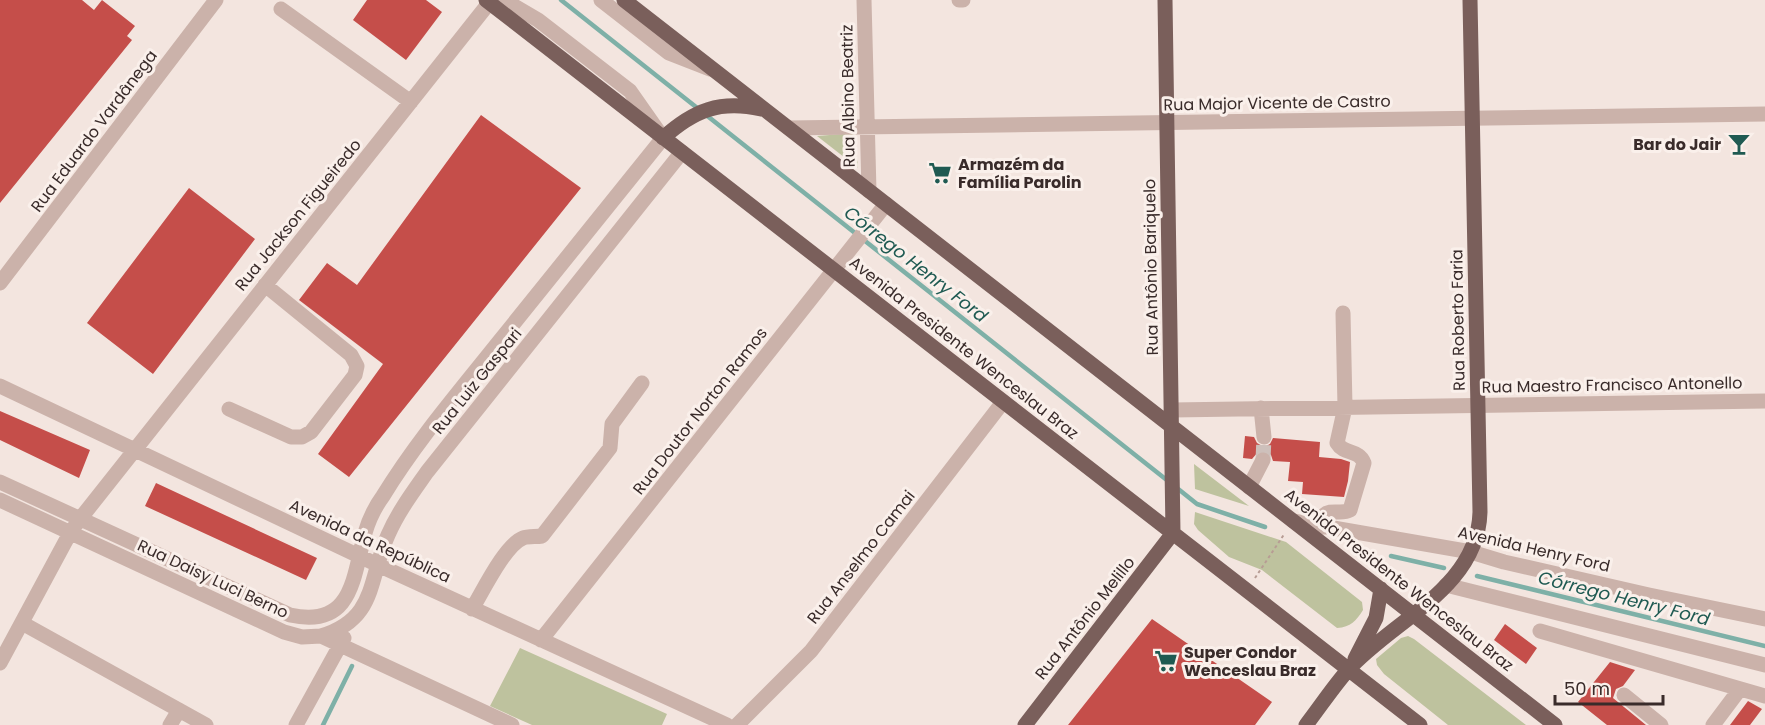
<svg xmlns="http://www.w3.org/2000/svg" width="1765" height="725" font-family="Poppins,sans-serif">
	<rect width="100%" height="100%" fill="#f3e5df"/>
	<path fill="#bec29e" d="M855,133L858,168L817,136Z
		M1194,464L1249,506L1195,489Z
		M1195,512L1286,542L1362,602L1363,610C1356,621 1351,627 1337,628L1262,570L1229,557L1198,530L1194,524Z
		M1408,636L1414,639L1526,725H1448L1384,674L1377,665L1376,659L1401,638Z
		M520,648L667,714L662,725H532L490,706Z"/>
	<g fill="none" stroke-linecap="round" stroke-linejoin="round">
		<path stroke="#7eb0a7" stroke-width="4.5" d="M561,0L1168,481
			M1177,488L1197,504L1265,527
			M1391,556L1444,568
			M1477,576L1765,646
			M323,725L352,666"/>
	</g>
	<path fill="#c54e4a" d="M0,0H82L94,10L102,0L135,26L127,36L132,40L0,203Z
		M367,0H426L442,12L406,60L353,20Z
		M481,115L581,188L349,477L318,454L383,364L299,300L327,263L357,285Z
		M189,188L255,239L153,374L87,323Z
		M0,411L90,450L79,478L0,440Z
		M1245,436L1254,437L1257,443L1264,447L1270,444L1273,438L1320,442L1319,457L1341,459L1350,462L1348,481L1344,497L1302,494L1303,482L1288,481L1290,462L1273,461L1271,455L1267,451L1258,452L1252,459L1243,458Z
		M156,483L317,558L306,580L145,506Z
		M1152,619L1272,702L1255,725H1068Z
		M1505,624L1537,648L1526,664L1494,640Z
		M1610,662L1635,670L1623,686L1616,689L1613,698L1646,725H1607L1578,702Z
		M1748,701L1762,709L1750,725H1730Z"/>
	<g fill="none" stroke-linecap="round" stroke-linejoin="round">
		<path stroke="#cec0bb" stroke-width="15" stroke-dasharray="15 8" stroke-linecap="butt" d="M1263,460L1264,437"/>
		<path stroke="#b79c94" stroke-width="2" stroke-dasharray="3 3" stroke-linecap="butt" d="M1255,578L1285,533"/>
		<path stroke="#cbb2aa" stroke-width="15" d="M601,0L669,53L710,69
			M864,0L869,191
			M959,0H963
			M281,9L411,102
			M789,128L1765,114
			M0,283L216,0
			M0,386L378,565L727,725
			M1261,408L1264,437
			M229,409L291,437H302L311,432L355,375L357,366L351,355L265,285
			M1172,410L1765,401
			M0,482L290,615C353,629 353,577 365,533C369,519 375,507 383,496C416,442 458,393 498,343C553,275 608,206 663,138L630,91L538,20L504,0
			M1249,487L1263,460
			M0,500L284,632L302,637L321,636L512,725
			M1293,521L1471,552L1504,562L1649,595L1765,619
			M1322,527L1323,516C1331,508 1341,515 1350,510L1364,463C1359,449 1344,455 1337,443L1345,407L1343,313
			M1446,585L1765,665
			M472,609C483,591 505,545 523,538C528,536 536,537 542,536L610,448L612,424L642,383
			M22,623L206,725
			M1540,631L1765,696
			M321,636C377,619 368,580 388,535C398,512 413,492 427,472L682,152
			M541,640L886,204
			M0,663L70,533L80,519L489,3
			M1624,695L1661,725
			M170,725L179,710
			M296,725L344,638
			M737,725L811,651L1003,402
			M1713,725L1740,689"/>
		<path stroke="#7a5f5b" stroke-width="15" d="M486,0L1420,725
			M624,0L1555,725
			M663,138C694,110 720,100 761,109
			M1355,659L1376,618L1381,589
			M1025,725L1173,533L1165,0
			M1306,725C1320,707 1333,687 1348,670C1393,620 1478,588 1480,512L1470,0"/>
	</g>
	<defs>
		<g id="bar-bare" transform="scale(1.8)"><path d="M-6-5H6L.8 .8V4.5H3.5V6h-7V4.5H-.8V.8Z" fill="#1f5a52" stroke="#faf0eb" stroke-width="2.5" paint-order="stroke"/></g>
		<g id="supermarket-bare" transform="scale(1.8)"><path d="M-6-5.5h2.5l.6 2H6L4.5 2H-2.5L-4.4-4H-6ZM-1.5 3.2a1.3 1.3 0 1 0 .1 0ZM3 3.2a1.3 1.3 0 1 0 .1 0Z" fill="#1f5a52" stroke="#faf0eb" stroke-width="2.5" paint-order="stroke"/></g>
	</defs>
	<g fill-rule="evenodd">
		<use href="#bar-bare" x="1739" y="144"/>
		<use href="#supermarket-bare" x="940" y="173"/>
		<use href="#supermarket-bare" x="1166" y="661"/>
	</g>
	<g text-anchor="middle" dominant-baseline="central" stroke-width="6" stroke-linejoin="round" paint-order="stroke">
		<g font-size="16" fill="#392b2a" stroke="#faf0eb">
			<text transform="translate(848 96) rotate(-91)">Rua Albino Beatriz</text>
			<text transform="translate(1277 103) rotate(-1)">Rua Major Vicente de Castro</text>
			<text transform="translate(94 131) rotate(-53)">Rua Eduardo Vardânega</text>
			<text transform="translate(298 215) rotate(-51)">Rua Jackson Figueiredo</text>
			<text transform="translate(1151 267) rotate(-91)">Rua Antônio Bariquelo</text>
			<text transform="translate(1458 320) rotate(-91)">Rua Roberto Faria</text>
			<text transform="translate(964 348) rotate(38)">Avenida Presidente Wenceslau Braz</text>
			<text transform="translate(477 381) rotate(-51)">Rua Luiz Gaspari</text>
			<text transform="translate(1612 385) rotate(-1)">Rua Maestro Francisco Antonello</text>
			<text transform="translate(700 411) rotate(-52)">Rua Doutor Norton Ramos</text>
			<text transform="translate(370 541) rotate(25)">Avenida da República</text>
			<text transform="translate(1534 549) rotate(13)">Avenida Henry Ford</text>
			<text transform="translate(861 557) rotate(-52)">Rua Anselmo Camai</text>
			<text transform="translate(213 579) rotate(25)">Rua Daisy Luci Berno</text>
			<text transform="translate(1399 580) rotate(38)">Avenida Presidente Wenceslau Braz</text>
			<text transform="translate(1085 618) rotate(-52)">Rua Antônio Melillo</text>
		</g>
		<g font-size="16" font-weight="bold" fill="#392b2a" stroke="#faf0eb" text-anchor="start">
			<text x="1721" y="144" text-anchor="end">Bar do Jair</text>
			<text x="958" y="164">Armazém da<tspan x="958" dy="18">Família Parolin</tspan></text>
			<text x="1184" y="652">Super Condor<tspan x="1184" dy="18">Wenceslau Braz</tspan></text>
		</g>
		<g font-size="18" font-style="italic" fill="#1f5a52" stroke="#faf0eb">
			<text transform="translate(916 264) rotate(38)">Córrego Henry Ford</text>
			<text transform="translate(1624 598) rotate(14)">Córrego Henry Ford</text>
		</g>
	</g>
	<path d="M1555 695v9h108v-9" fill="none" stroke="#392b2a" stroke-width="3"/>
	<text x="1564" y="695" font-size="18" fill="#392b2a" stroke="#faf0eb" stroke-width="4.5" paint-order="stroke">50 m</text>
</svg>
